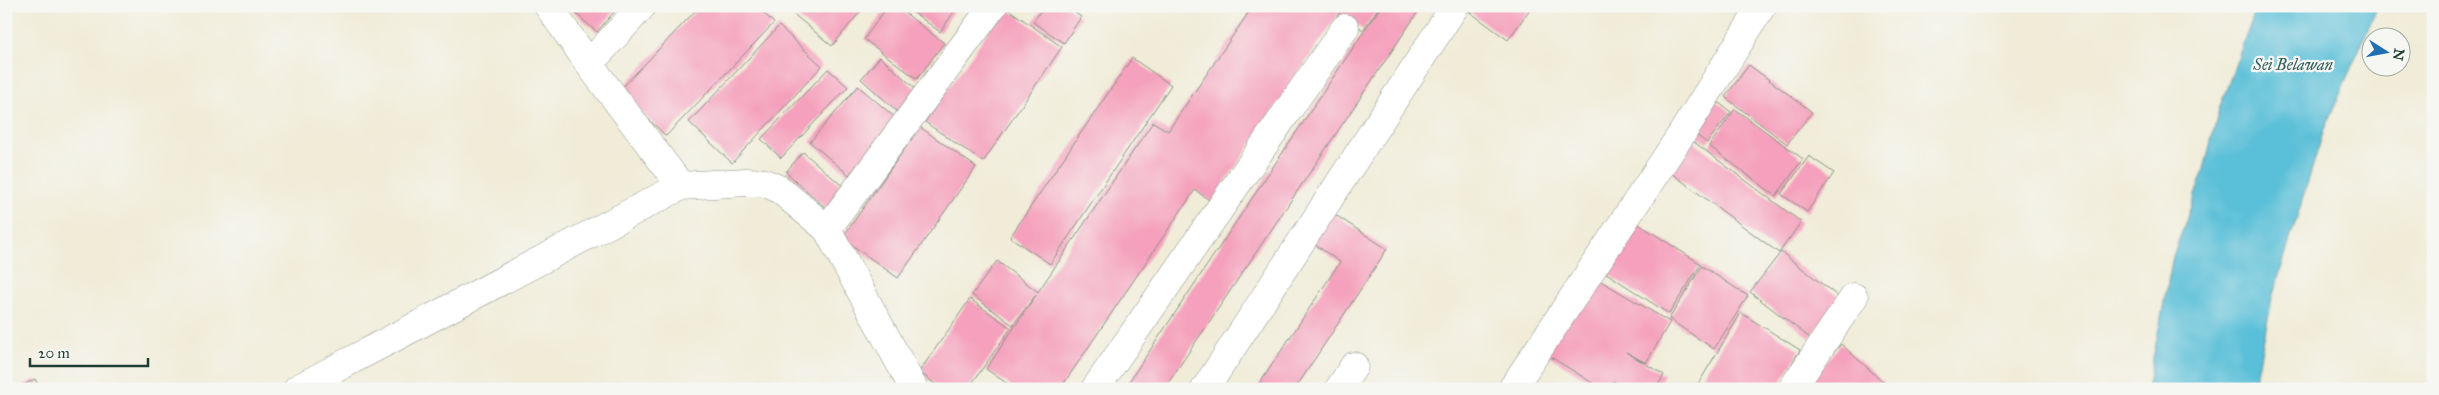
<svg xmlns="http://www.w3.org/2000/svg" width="2439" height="395" font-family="'IM FELL Great Primer',serif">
	<rect width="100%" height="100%" fill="#f6f6f2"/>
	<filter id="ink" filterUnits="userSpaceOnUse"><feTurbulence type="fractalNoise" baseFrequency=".02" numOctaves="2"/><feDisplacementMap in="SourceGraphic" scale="10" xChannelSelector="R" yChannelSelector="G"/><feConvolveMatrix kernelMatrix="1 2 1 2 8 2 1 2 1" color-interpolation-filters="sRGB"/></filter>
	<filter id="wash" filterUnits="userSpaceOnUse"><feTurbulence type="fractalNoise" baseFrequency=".0096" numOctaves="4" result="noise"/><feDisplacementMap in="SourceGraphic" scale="20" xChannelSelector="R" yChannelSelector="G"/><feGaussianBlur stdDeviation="1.12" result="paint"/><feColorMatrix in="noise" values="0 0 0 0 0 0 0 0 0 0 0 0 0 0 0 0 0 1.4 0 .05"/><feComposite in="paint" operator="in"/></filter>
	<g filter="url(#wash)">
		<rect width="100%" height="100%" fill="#f0ecd8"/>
		<path fill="#5abfd8" stroke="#3c7e86" d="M2257,6H2378L2324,130L2272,298L2254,389H2147L2173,256L2203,173L2219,109Z"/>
		<g id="blocks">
			<path fill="#f5a0bc" d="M567,6H619L597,32Z
				M700,6H756L774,23L666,136L619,91Z
				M784,6H865L832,46Z
				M888,6H896L944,43L917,79L864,39Z
				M905,6H958L940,32Z
				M1044,6H1066L1081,17L1064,43L1033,22Z
				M1253,6H1380L1363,30L1339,13L1212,202L1195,190L1060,389H1015L986,369L1036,295L1013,325L972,295L997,261L1038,292L1153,122L1168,131Z
				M1381,6H1422L1164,389H1124Z
				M1470,6H1532L1508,40L1467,10Z
				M1005,7L1062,47L983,162L925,122Z
				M779,26L822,66L732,163L689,122Z
				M880,57L917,90L898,112L861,79Z
				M1132,58L1171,85L1050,264L1010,237Z
				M1749,65L1812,112L1787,144L1725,97Z
				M828,69L848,87L781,158L761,139Z
				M858,86L897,119L849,175L810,142Z
				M1711,97L1731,112L1707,143L1687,128Z
				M1735,109L1803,159L1776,196L1709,146Z
				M920,127L976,167L898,278L842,238Z
				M1686,136L1801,222L1779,253L1663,167Z
				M803,152L846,189L828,210L786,172Z
				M1809,156L1834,173L1807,212L1781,194Z
				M1331,212L1387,249L1295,389H1256L1340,262L1311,242Z
				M1629,218L1701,264L1669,314L1597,267Z
				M1781,252L1840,298L1810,338L1750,292Z
				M1702,266L1748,296L1714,349L1669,319Z
				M1594,277L1670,322L1646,363L1626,352L1664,375L1656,389H1627L1613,381L1608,389H1602L1540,350Z
				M970,299L1011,328L968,389H942L919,372Z
				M1741,313L1800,350L1777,389H1695Z
				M1841,344L1891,389H1802Z
				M35,379L40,389H16Z
				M1614,384L1623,389H1611Z"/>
		</g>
	</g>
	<g filter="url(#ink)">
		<use href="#blocks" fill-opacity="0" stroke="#889486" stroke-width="1"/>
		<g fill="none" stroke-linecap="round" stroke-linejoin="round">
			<g stroke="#889486" stroke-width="29">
				<path id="street" d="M548,6L589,64
					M642,6L589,64L681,186
					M827,229L993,6
					M297,389L681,186L746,182L765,183L779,189L827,229L914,389
					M1095,389L1345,28
					M1205,389L1455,6
					M1339,389L1354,366
					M1512,389L1681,135L1762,6
					M1792,389L1854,297"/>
			</g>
			<use href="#street" stroke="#fff" stroke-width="28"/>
		</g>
	</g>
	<g text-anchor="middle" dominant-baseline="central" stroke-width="4.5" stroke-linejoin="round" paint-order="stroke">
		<g font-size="16" font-style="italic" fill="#2e5e5d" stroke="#f6f6f2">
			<text x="2293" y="64">Sei Belawan</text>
		</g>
	</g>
	<rect width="2439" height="395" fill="none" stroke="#f6f6f2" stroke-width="25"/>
	<g transform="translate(2386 52) rotate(101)"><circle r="24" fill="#f6f6f2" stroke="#a0aca6"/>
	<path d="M0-4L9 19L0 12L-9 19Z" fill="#1f6fb2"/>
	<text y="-8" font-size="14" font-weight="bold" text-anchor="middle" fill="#1f3d34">N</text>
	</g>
	<path d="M30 358v8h118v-8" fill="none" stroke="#1f3d34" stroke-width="2.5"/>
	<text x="38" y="358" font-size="15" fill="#1f3d34" stroke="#f6f6f2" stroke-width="4" paint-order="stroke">20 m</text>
</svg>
